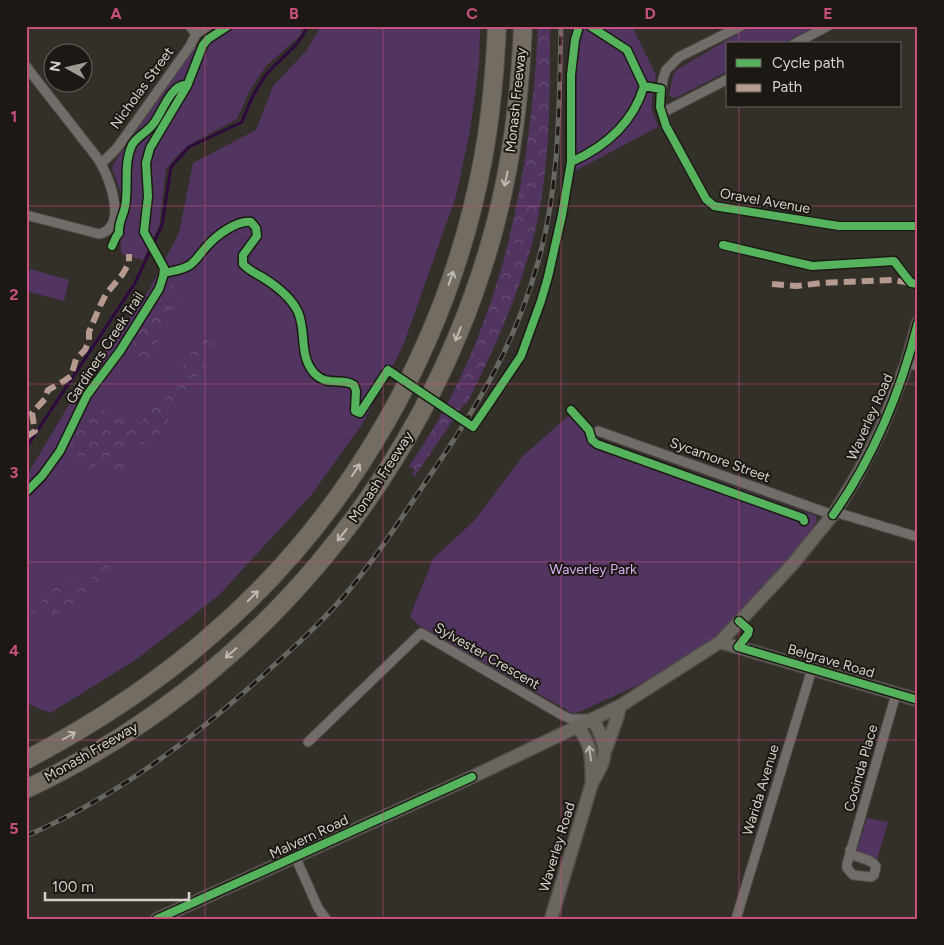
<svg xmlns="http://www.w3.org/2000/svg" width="944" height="945" font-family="Figtree,sans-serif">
	<defs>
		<pattern id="forest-crowns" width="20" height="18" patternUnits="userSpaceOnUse" patternTransform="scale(1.25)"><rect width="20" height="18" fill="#513560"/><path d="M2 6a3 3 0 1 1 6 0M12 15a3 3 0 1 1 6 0" fill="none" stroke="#695176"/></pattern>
	</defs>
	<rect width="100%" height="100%" fill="#33302a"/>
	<path fill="#513560" d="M217,26H304L300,36L266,66L249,92L237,119L187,146L174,159L166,170L159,226L143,260L122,254C118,237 123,230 124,215C125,199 117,183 112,168L118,157L189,55L209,31Z
		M321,26H480L479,65L470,131L456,196L403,346L363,423L312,494L218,596L137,659L50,713L26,703V477L80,386L149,290L179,233L193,163L256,130L273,86L306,51Z
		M572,26H632L656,75L651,107L658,127L573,172L568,161L569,67Z
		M751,26H816L782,44H728V71L675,98L669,96L673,75L678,69Z
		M30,269L69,280L64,301L26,291V282Z
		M570,414L601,440L816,516L817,521L788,563L716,638L645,682L574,714L418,625L410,616L433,559L474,521L522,457Z
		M867,818L888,822L877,859L856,853Z"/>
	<path fill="url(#forest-crowns)" d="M538,26H550C550,101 551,181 529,254C514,306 491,356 466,405L464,404L415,476L412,474L415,470L409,466C499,339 531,179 538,26Z
		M181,279L185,288L174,303L164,334L145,359L125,349L169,286Z
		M204,335L214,350L158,436L140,445L125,442L123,470L116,478L105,458L90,470L72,467L68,449L88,406L110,412L126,422L141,423Z
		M94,561L107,562L115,578L93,589L90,597L76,607L64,605L54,621L29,611L27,603L41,604L43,591L67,580L91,581Z"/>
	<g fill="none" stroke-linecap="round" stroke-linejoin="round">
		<path stroke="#2e093e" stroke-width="3" d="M26,448L135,283L162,225L171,167L189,147L242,122C250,101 257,84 273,67C286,54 300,44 308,26"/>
		<g stroke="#504c47" stroke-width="11">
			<path id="minor" d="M741,26L679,57L666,70L663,79L660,101L666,126L706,199L714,206L720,207L839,226H918
				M196,34L208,26
				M794,44L828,26
				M26,66C43,89 61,111 78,133C85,143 95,153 101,164C110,179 128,228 99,234L26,215
				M662,113L728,79
				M101,164L117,148L190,46L196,34L190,26
				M907,363L918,366
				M598,431L833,515
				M835,512L918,537
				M308,742L421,633L562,715L571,719H589
				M850,850L851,854C859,858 871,859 876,866L874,875L871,877L853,875L847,868V864L896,694
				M295,856L318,908L326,919
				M736,919L812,669"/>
		</g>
		<g stroke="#504c47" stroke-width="15">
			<path id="secondary" d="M720,642L918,700
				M577,726C593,746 591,759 592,782
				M606,749L617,718L620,706
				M157,919L472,777L593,719L620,706L720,642L792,565L835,512L857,476L881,429L907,363L918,323
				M551,919L592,783C609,755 608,748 593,719"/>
		</g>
		<g stroke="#504c47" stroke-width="20">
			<path id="motorway" d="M26,760C92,725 153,686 209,637C351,516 449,342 483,159C491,115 495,71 497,26
				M26,789C252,683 423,479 491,240C511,170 520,98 523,26"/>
		</g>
		<use href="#minor" stroke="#716e6a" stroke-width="9"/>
		<use href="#secondary" stroke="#6a6761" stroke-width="12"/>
		<use href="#motorway" stroke="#726c62" stroke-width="18"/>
		<g stroke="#686661" stroke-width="5">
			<path id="rail" d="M26,836C114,798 189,742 260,678C290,651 319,625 345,595C376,558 402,517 429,477C477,407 515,345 538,262C560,186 559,105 561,26"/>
		</g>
		<use href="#rail" stroke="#1c1914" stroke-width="3" stroke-dasharray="9" stroke-linecap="butt"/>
		<path stroke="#b69a8f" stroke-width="6" stroke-dasharray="12 6" stroke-linecap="butt" d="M772,284L797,286L821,283L892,280L911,283
			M26,437L35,431L32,413L45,399L48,390L64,381L71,376L76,359L85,350L89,340V332L100,306L106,294L122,275L129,263V254"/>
		<g stroke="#1c1914" stroke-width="11">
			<path id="cycleway" d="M590,26L627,50L644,86L661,89L660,107L666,126L706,199L714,206L720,207L839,226H918
				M571,162C605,147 633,123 644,86
				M723,245L812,266L894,261L911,283L918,284
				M112,246L116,237L119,233C118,223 123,216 125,207C129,187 123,164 132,145C137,136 148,132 154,123C161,114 171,86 184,85
				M164,273C172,271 183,270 190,265C197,260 202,251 208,245C217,235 237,220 251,222L256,228L257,236L243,255V264C248,270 255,273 262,277C275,285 291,297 298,312C307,332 298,356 315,374C328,387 342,377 354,385L356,391L355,411L360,413L388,370L473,427L521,356L541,301L548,277L562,215L571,162V75L575,40L579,26
				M571,410L589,430L592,440L597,444L803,518L804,521
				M26,492L42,476L60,451L87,395L120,351L159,289L163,277L164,268L144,232L148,196L146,163L150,148L187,86L203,45L208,39L228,26
				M833,515C873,458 901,391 918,323
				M739,621L749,630L748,634L738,647L918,700
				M157,919L472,777"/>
		</g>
		<use href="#cycleway" stroke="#56b35d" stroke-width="8"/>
	</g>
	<defs><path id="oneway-shaft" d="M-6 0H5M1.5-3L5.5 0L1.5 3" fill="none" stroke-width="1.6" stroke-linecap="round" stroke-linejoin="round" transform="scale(1.25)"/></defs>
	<g stroke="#beb9b2">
		<use href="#oneway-shaft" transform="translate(506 179) rotate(102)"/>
		<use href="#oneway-shaft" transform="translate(451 278) rotate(-71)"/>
		<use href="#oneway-shaft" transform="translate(458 334) rotate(112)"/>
		<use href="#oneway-shaft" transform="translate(356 470) rotate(-56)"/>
		<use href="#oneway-shaft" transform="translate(342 535) rotate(128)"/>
		<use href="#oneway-shaft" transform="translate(253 596) rotate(-45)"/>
		<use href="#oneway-shaft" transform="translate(231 653) rotate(139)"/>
		<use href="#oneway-shaft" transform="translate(69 736) rotate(-30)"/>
	</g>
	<use stroke="#b6b3ac" href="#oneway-shaft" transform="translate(590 753) rotate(-98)"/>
	<path fill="none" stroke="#c8507d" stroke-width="1" stroke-opacity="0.55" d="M205,26V919M383,26V919M561,26V919M739,26V44M739,106V919M26,206H918M26,384H918M26,562H918M26,740H918"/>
	<g text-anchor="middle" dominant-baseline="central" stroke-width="4" stroke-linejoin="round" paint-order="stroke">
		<g font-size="14" fill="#d7d3cc" stroke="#1c1914">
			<text transform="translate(142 88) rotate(-54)">Nicholas Street</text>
			<text transform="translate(516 100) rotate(-84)">Monash Freeway</text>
			<text transform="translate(765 201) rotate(10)">Oravel Avenue</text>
			<text transform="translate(105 348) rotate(-57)">Gardiners Creek Trail</text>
			<text transform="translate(870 417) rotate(-66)">Waverley Road</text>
			<text transform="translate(720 460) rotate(20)">Sycamore Street</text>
			<text transform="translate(381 477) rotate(-57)">Monash Freeway</text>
			<text transform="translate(487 656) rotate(30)">Sylvester Crescent</text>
			<text transform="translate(831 661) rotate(16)">Belgrave Road</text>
			<text transform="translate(91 752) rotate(-30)">Monash Freeway</text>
			<text transform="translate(861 768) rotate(-74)">Cooinda Place</text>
			<text transform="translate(761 790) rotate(-73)">Warida Avenue</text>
			<text transform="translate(309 837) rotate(-25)">Malvern Road</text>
			<text transform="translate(557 847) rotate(-73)">Waverley Road</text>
		</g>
		<g font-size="14" fill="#d9adf5" stroke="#1c1914">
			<text x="593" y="569">Waverley Park</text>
		</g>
	</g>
	<rect width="944" height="945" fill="none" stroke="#1c1914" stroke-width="55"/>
	<rect x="726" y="42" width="175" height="65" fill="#1c1914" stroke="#67635e"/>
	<rect x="736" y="59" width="25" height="8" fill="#56b35d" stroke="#67635e"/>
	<text x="772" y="68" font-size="15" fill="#d7d3cc">Cycle path</text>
	<rect x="736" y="84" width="25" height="8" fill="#b69a8f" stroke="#67635e"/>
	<text x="772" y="92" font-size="15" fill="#d7d3cc">Path</text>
	<g transform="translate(68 68) rotate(278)"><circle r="24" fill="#1c1914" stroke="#67635e"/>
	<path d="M0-4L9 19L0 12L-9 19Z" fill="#9e9a93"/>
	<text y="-8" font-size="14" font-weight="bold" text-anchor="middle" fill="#d7d3cc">N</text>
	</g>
	<path d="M45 892v8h144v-8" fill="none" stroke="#d7d3cc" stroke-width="2.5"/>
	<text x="52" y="892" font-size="15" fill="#d7d3cc" stroke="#1c1914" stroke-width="4" paint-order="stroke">100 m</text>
	<rect x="28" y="28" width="888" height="890" fill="none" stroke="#c8507d" stroke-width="2"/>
	<g font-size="16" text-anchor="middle" font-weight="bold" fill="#c8507d">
		<text x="116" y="19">A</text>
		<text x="294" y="19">B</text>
		<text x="472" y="19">C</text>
		<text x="650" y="19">D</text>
		<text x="828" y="19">E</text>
		<text x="14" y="122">1</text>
		<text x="14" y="300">2</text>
		<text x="14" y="478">3</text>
		<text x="14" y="656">4</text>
		<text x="14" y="834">5</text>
	</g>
</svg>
